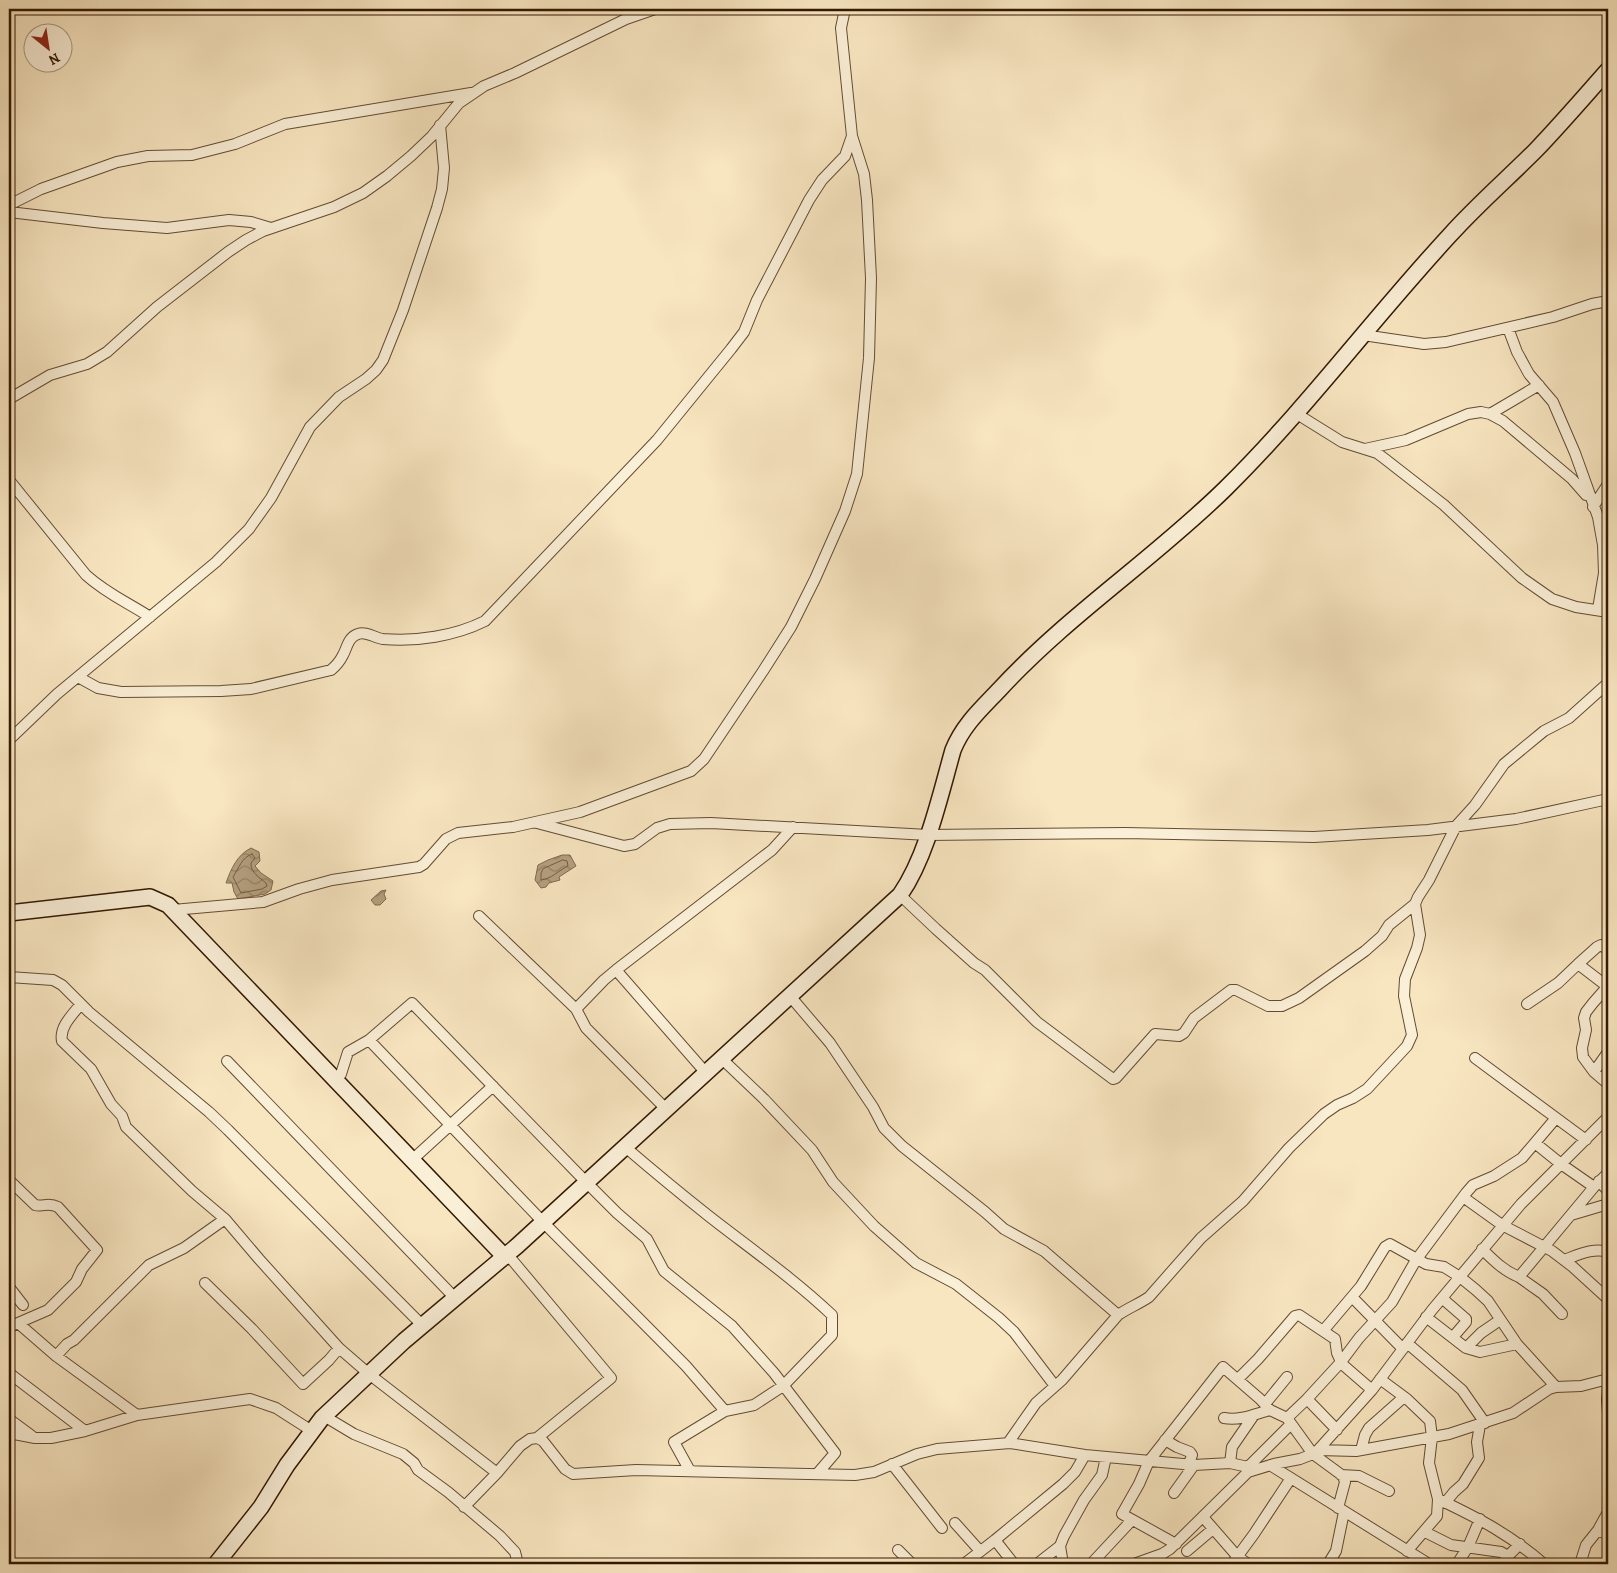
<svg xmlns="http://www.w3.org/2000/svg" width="1617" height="1573" font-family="Alegreya,serif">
	<defs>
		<pattern id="water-waves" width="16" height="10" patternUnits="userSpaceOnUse" patternTransform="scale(1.25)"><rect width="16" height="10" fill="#b5a080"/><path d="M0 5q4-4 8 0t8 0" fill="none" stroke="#948166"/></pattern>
	</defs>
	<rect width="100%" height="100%" fill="#f8e6c1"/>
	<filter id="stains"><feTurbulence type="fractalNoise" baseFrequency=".004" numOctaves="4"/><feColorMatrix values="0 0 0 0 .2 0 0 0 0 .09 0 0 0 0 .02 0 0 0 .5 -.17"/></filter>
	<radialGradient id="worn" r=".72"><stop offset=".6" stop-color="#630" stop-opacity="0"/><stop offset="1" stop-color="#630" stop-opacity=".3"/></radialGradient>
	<path fill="url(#water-waves)" stroke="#816a4d" d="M251,848L259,852L260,861L255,866L261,873L273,881L271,890L265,894L238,899L234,892L232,883H226C231,869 237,855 251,848Z
		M562,855H570L576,866L559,877L560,880L549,883L546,887L541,888L535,880L538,865L548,860Z
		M386,890L384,894L386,899L380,905H375L371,900L381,891Z"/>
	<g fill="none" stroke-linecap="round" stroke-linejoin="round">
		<path stroke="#745c40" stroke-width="1" d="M252,854L255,858L251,863C250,872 260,878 266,883L267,886L262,889L241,893L233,877C239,868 242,857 252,854Z
			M563,860L567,861L568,866C558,871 551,879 541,880V873L543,869Z"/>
		<g stroke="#644c31" stroke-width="12">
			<path id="street" d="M9,205L41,189L117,162L148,156L192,155L235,144L285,124L471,93
				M9,212L103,223L167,228L229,220L251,222L271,228
				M1508,328L1517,352L1529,374L1553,402L1575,453L1598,517L1603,545L1604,573L1598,609
				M1363,335L1424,344L1446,342L1553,317L1592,304L1608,301
				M9,399L50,375L87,364L107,352L157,307L228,252L246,240L263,231L334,207L363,193L387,176L411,156L432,136L459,103L484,86L515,73L626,19L655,9
				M1297,414L1342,442L1377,453L1385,459L1444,505L1522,578L1552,599L1576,607L1608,612
				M1490,414L1539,385
				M1365,449L1406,440L1468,414L1481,412L1490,414L1503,421L1572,479L1586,495
				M9,480L86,575C107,594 127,602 150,617
				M1593,507L1608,484
				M78,677L98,688L121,692L221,691L251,689L331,670C336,666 340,661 343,655C347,648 348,637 358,634C366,631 375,638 383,639C416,642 455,636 485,621L657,440L731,349L744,332L757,300L809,200L822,180L845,156L852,136L841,28L845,9
				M9,740L57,694L216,562L249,529L271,498L310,427L339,397L366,379L376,370L383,360L403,310L437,208L442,189L444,168L440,125
				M537,823L624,846L635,844L657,828L670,824L711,823L928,835L1125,833L1314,837L1428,830L1516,819L1608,799
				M900,895L936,929L974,963L985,970L1037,1022L1113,1079L1116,1078L1155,1034L1179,1036L1184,1033L1194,1018L1231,990H1236L1268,1006H1282L1299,998L1365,951L1382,936L1389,925L1415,904
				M173,910L263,902L299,889L332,880L419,867L424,864L446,839L458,833L513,827L580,812L691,771L704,759L763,671L791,627L815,579L845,511L857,474L869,358L871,278L867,200L864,174L852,136
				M479,916L576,1009
				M1608,950L1601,945L1597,947L1578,964L1608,987
				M616,970L706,1073
				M9,977L53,980L62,985L89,1012L209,1112L228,1130L423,1326
				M790,996L830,1043L873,1107L884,1128L902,1146L985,1212L1004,1229L1044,1251L1118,1315
				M81,1004C73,1014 59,1027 62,1041L91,1069L111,1104L122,1116L126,1127L192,1191L225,1219L259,1259L339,1348L369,1374L497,1473
				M1527,1004L1558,983L1578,964
				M369,1040L412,1003L587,1183L617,1213L647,1239L664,1271L732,1326L774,1373L835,1453L817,1474
				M1608,1052L1594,1072L1608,1084
				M1475,1058L1586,1140
				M722,1059L764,1099L812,1150L833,1182L874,1226L916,1263L956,1284L999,1318L1014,1332L1055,1386
				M227,1061L455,1298
				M1594,1072L1583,1057L1582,1048L1586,1030L1584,1018L1586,1012L1593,1003L1607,987
				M336,1080L341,1074L348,1052L369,1040L543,1222L686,1366L725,1411
				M666,1109L586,1028L576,1009L604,980L616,970L772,850L793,827
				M1535,1143L1561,1164L1594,1187
				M624,1146C652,1170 681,1194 710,1217C751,1249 794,1279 832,1315V1335L783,1386L754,1405L725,1411L674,1442L690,1471
				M412,1160L493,1086
				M9,1180L35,1205C44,1207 48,1202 58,1207L97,1250L82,1269L76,1282L48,1310L18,1323
				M1599,1181L1608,1191
				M1463,1197L1502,1225L1552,1251L1573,1267L1608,1299
				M1571,1215L1608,1204
				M1482,1249C1493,1260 1504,1271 1519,1277
				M508,1255L611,1378L537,1438
				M1564,1260C1578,1255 1594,1247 1608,1252
				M205,1283L252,1329L303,1384L329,1360L339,1348
				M9,1287L23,1305
				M1352,1297L1403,1349
				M1443,1299L1466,1319V1322L1453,1337
				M1562,1314L1543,1294L1519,1277L1594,1187L1608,1173
				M1426,1317L1466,1348L1480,1352L1517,1344
				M9,1327L18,1323L56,1356L137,1415
				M1407,1343L1462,1390L1485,1423
				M1466,1348L1481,1333L1500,1320
				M56,1356L67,1344L74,1340L149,1265L184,1248L225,1219
				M9,1373L85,1431
				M1238,1379L1258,1359L1295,1316L1299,1315L1323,1331
				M1380,1379L1407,1399L1430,1421L1432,1437L1429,1463L1438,1499L1437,1516L1407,1551
				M1608,1385L1607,1400L1608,1413
				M1372,1390L1342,1364L1337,1353L1335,1339L1323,1331L1361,1286L1385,1247L1390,1244L1426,1264L1444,1267L1460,1277L1476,1290L1488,1301L1517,1344L1556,1387
				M1307,1399L1337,1430
				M1265,1404L1287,1377
				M324,1416L354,1434L403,1454L414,1463L418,1470L448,1492L500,1536L515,1552L518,1564
				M1224,1418C1240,1421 1255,1414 1270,1410L1287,1418
				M9,1419L32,1436
				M9,1433L35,1438H51L85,1431L137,1415L250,1399L276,1408L312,1431
				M1165,1440L1177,1447L1190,1452L1192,1455L1189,1464
				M1008,1443L1036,1403L1062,1380L1118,1315C1128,1308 1139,1304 1149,1297L1201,1238L1243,1201L1289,1148L1324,1114L1337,1105L1353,1098L1367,1089L1407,1046L1412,1035L1404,996L1405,979L1417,948L1420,935L1415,904L1418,897L1429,880L1456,826L1475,805L1504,764L1544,731L1569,718L1608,683
				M1318,1450L1356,1451L1449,1434L1513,1413L1549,1389L1556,1387L1581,1386L1608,1379
				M1361,1450L1365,1435L1369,1428L1404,1397
				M1230,1463L1232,1447L1254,1415
				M892,1464L942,1528
				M1270,1465L1429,1564
				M1248,1467L1291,1424
				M1341,1475L1359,1476L1389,1491
				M1174,1493L1194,1465
				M1438,1499C1480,1519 1509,1534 1544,1564
				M1445,1503L1454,1492L1463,1484L1479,1458L1477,1442L1480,1425
				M464,1507L497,1473L520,1446L530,1439L537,1438L543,1441L565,1469L573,1474L636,1470L855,1475L874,1472L917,1454L937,1449L1010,1443L1085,1455L1194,1465L1230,1463L1248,1467L1253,1470
				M1338,1508L1345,1482L1343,1476L1313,1454L1287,1418L1307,1399L1341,1362L1359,1338L1392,1302L1416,1260L1466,1193L1473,1185L1494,1176L1522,1158L1556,1118
				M1203,1517L1237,1556L1248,1564
				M955,1523L980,1551
				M1598,1530L1608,1535
				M1425,1532L1451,1545L1501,1552L1508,1556L1520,1544
				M1176,1544L1122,1514L1139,1484L1149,1461L1223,1367L1260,1399L1270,1410
				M898,1550L912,1564
				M1187,1551L1213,1529
				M964,1564L995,1540
				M1014,1564L995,1540L1063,1484L1075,1472L1085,1455
				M1037,1564L1060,1546
				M1063,1564L1060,1546L1064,1536L1084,1500L1102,1475L1106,1457
				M1091,1564L1132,1520
				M1134,1564L1162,1554L1170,1549L1248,1472L1274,1464L1300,1459L1313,1454L1318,1450L1372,1390L1432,1310L1521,1204L1608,1117
				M1232,1564L1254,1534L1291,1478
				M1328,1564L1336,1551L1344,1512
				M1457,1564L1468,1547L1480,1519
				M1580,1564L1586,1545L1598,1530L1608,1512"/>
		</g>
		<g stroke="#331801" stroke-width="18">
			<path id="secondary" d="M9,913L150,897L168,905L505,1257
				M216,1564L261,1507L287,1465L322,1418L404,1341L517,1246L900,895C927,856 940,796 953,750C963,725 981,709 999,690C1068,615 1154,559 1226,488C1307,408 1374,317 1450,235C1477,205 1507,179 1535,151C1560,125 1584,97 1608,70"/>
		</g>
		<use href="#street" stroke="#faefd7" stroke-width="10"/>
		<use href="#secondary" stroke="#faefd7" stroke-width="15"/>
	</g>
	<rect width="1617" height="1573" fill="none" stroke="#f8e6c1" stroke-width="30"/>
	<rect x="10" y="10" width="1597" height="1553" fill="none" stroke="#331801" stroke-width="2.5"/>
	<rect x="15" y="15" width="1587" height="1543" fill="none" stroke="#331801"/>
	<g transform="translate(48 48) rotate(150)"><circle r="24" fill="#faefd7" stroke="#aa9981"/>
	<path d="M0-4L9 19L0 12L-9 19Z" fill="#8f2418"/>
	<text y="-8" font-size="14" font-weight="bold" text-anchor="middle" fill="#331801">N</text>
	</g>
	<rect width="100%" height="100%" filter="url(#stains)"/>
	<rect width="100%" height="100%" fill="url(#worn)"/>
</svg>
